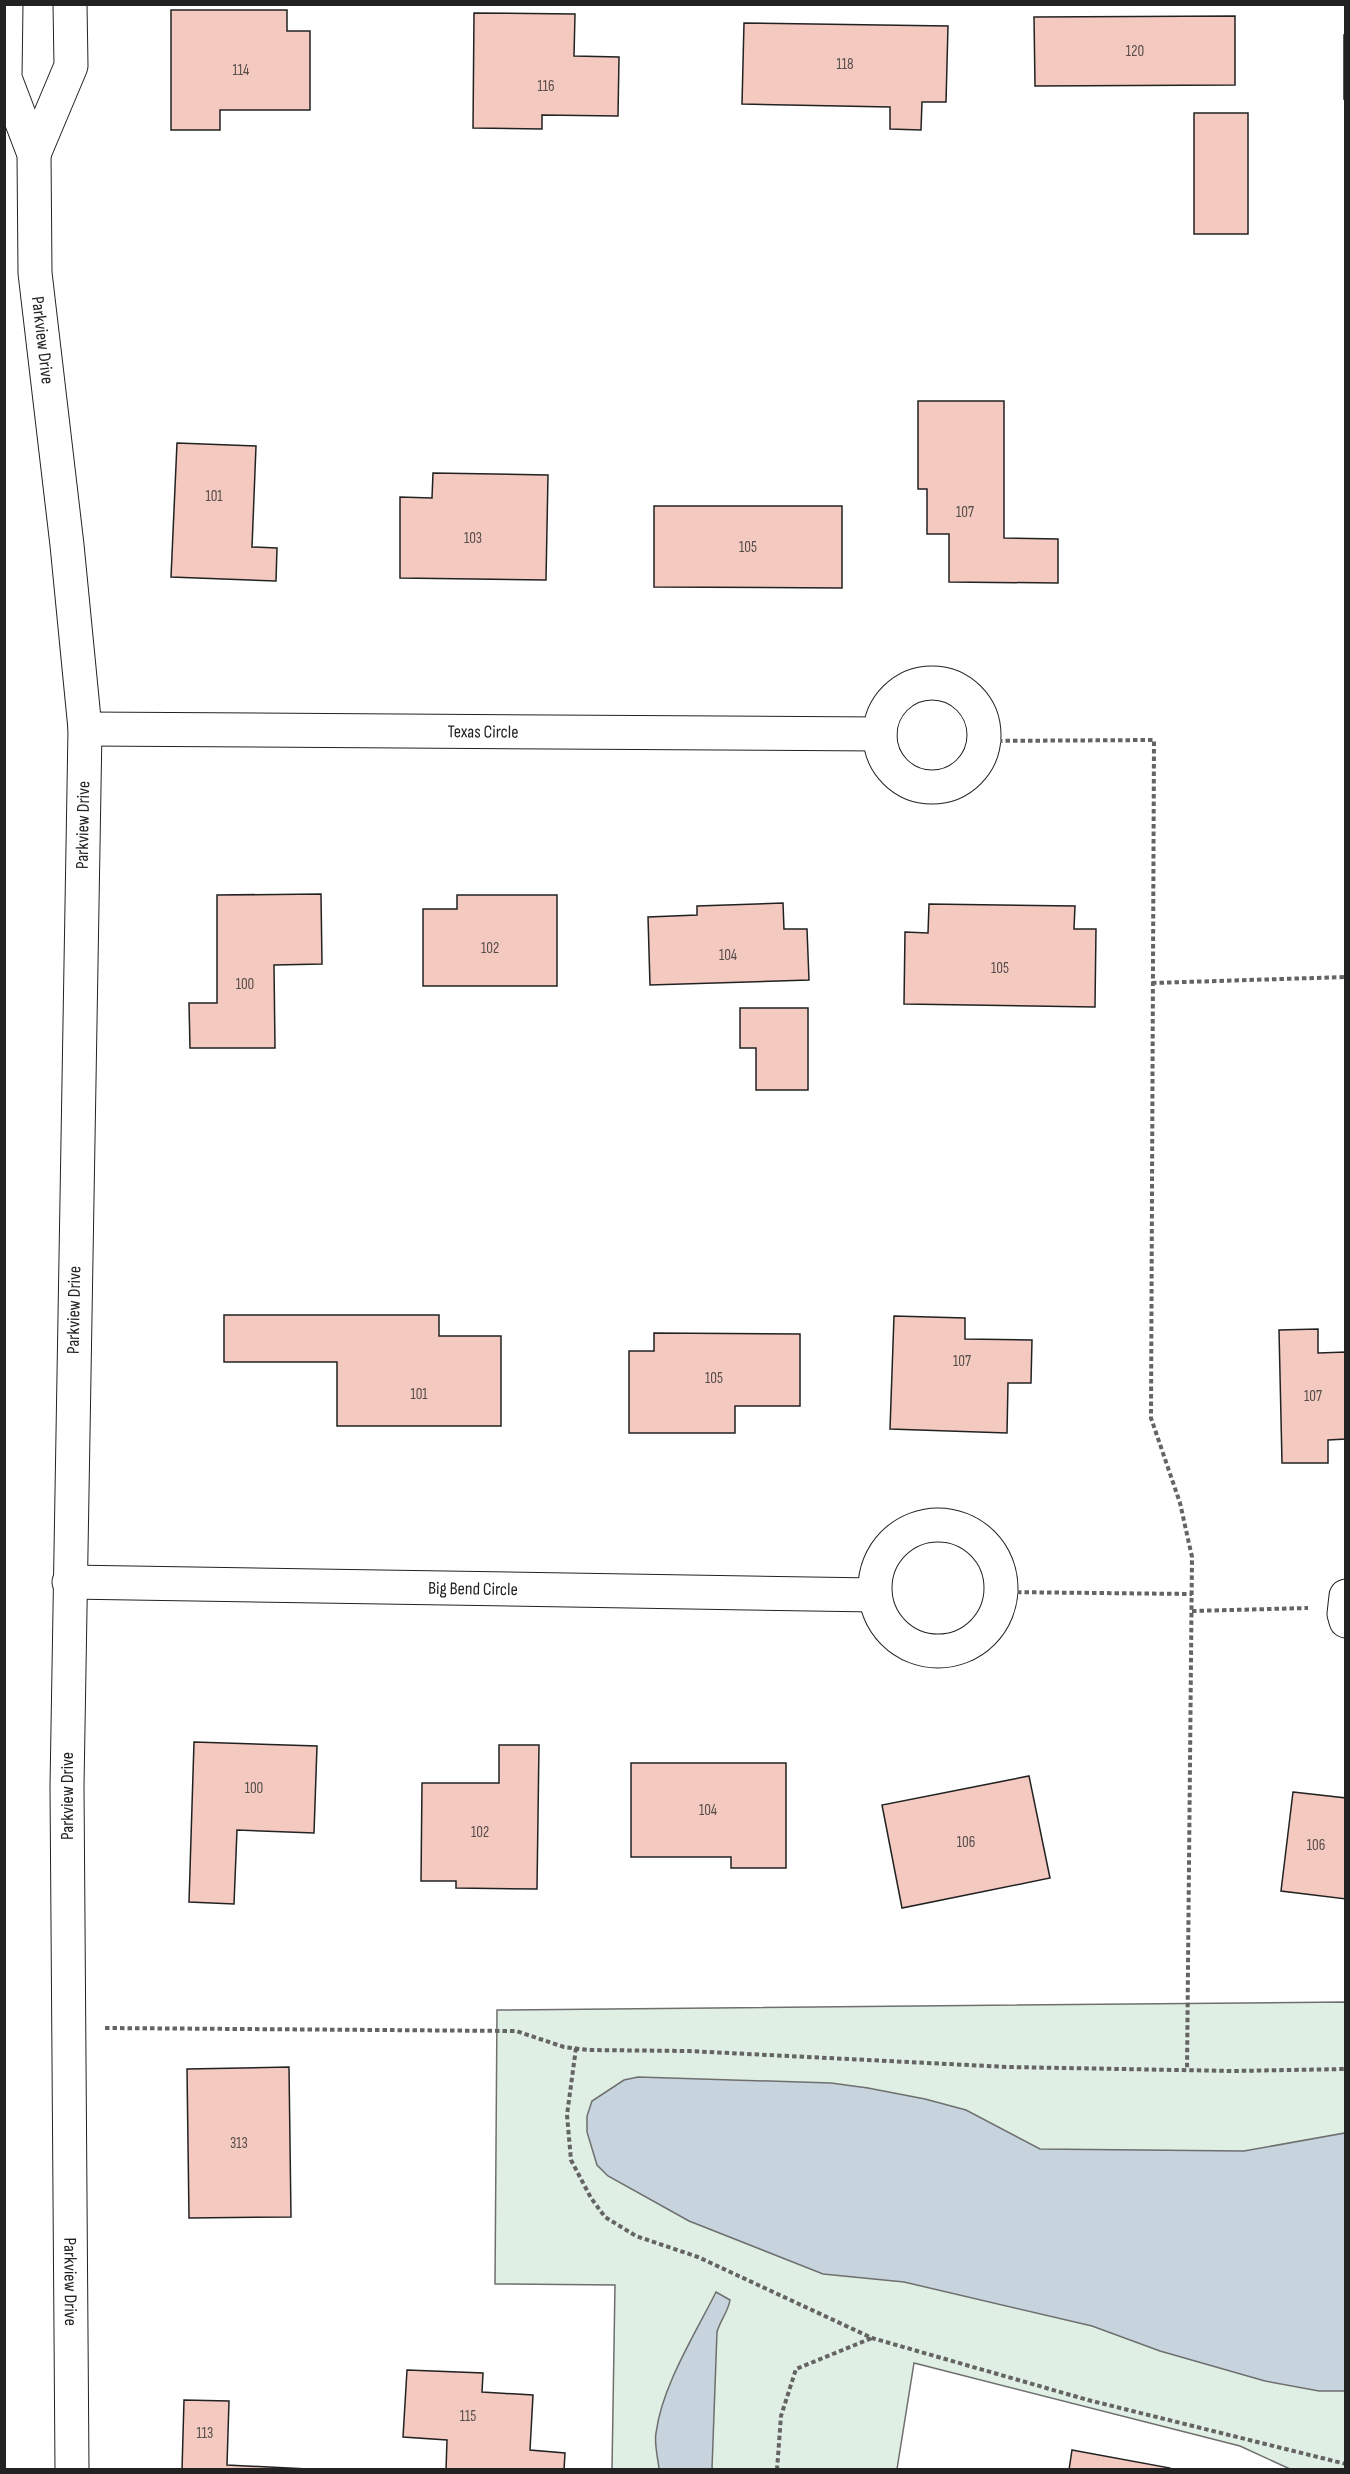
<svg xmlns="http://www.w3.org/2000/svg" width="1350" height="2474" font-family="'Sofia Sans Condensed',sans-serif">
	<rect width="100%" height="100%" fill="#fff"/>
	<path fill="#e0efe3" stroke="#6f6f6f" stroke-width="1.5" d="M1345,2002V2469H1290L1240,2446L914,2363L897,2469H612L615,2285L495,2284L497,2010Z"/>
	<path fill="#c7d3dd" stroke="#6f6f6f" stroke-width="1.5" d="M638,2077L831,2083L868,2088L925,2099L966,2110L1040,2149L1244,2151L1345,2133V2391H1319L1265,2381L1160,2351L1092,2326L904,2282L823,2274L689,2221L608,2176L597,2165L587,2132V2116L592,2101L624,2080Z
		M716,2292L730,2300C728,2312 721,2319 717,2332L712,2469H659C658,2458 654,2444 656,2433C662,2386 695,2334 716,2292Z"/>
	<path fill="#f3c9c0" stroke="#222" stroke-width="1.5" d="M171,10H287V31H310V110H220V130H171Z
		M474,13L575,14L574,56L619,57L618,116L542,115V129L473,128Z
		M1235,16V85L1035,86L1034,17Z
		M744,23L948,26L946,102H922L921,130L890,129V107L742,104Z
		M1344,35H1346V99H1344Z
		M1194,113H1248V234H1194Z
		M918,401H1004V538L1058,539V583L949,582V534H927V489H918Z
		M177,443L256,446L252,547L277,548L276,581L171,577Z
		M433,473L548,475L546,580L400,578V497L432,498Z
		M654,506H842V588L654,587Z
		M321,894L322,964L274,965L275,1048H190L189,1003H217V895Z
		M457,895H557V986H423V909H457Z
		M783,903L784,929H807L809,980L650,985L648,917L697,915V906Z
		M929,904L1075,906L1074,929H1096L1095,1007L904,1004L905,932L928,933Z
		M740,1008H808V1090H756V1048H740Z
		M224,1315H439V1336H501V1426H337V1362H224Z
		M894,1316L965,1318V1339L1032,1340L1031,1383H1008L1007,1433L890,1429Z
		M1318,1329V1353L1346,1352V1439L1328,1440V1463H1282L1279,1330Z
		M654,1333L800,1334V1406H735V1433H629V1351H654Z
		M194,1742L317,1746L314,1833L237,1830L234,1904L189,1902Z
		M499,1745H539L537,1889L456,1888V1881H421L422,1783H499Z
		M631,1763H786V1868H731V1857H631Z
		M1029,1776L1050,1878L902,1908L882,1805Z
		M1293,1792L1346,1798V1899L1281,1891Z
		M289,2067L291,2217L189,2218L187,2069Z
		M407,2370L483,2373L482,2392L533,2395L530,2450L565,2453L564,2470H446L447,2440L403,2437Z
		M184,2400L229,2401L227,2465L328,2470H182Z
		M1072,2450L1170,2468V2470H1069Z"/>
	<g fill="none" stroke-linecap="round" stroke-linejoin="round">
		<g stroke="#222" stroke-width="35">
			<g id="minor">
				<path id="s1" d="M6,4L5,78L34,154L35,273L67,545L85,729L67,1786L72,2470"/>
				<path d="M34,154L71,66L70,4"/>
				<circle cx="932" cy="735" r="52"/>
				<path id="s2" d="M85,729L880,734"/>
				<circle cx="938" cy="1588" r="63"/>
				<path id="s3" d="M69,1582L875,1595"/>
				<path d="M1346,1596L1344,1614L1346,1621"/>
			</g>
		</g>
		<path stroke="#646464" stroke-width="4" stroke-dasharray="4.5 3" stroke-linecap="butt" d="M983,741L1154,740L1151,1418L1180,1503L1192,1557L1187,2070
			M1152,983L1346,977
			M1002,1592L1192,1594
			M1192,1611L1308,1608
			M105,2028L516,2031L564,2047L588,2050L689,2051L1008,2067L1233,2071L1346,2069
			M576,2048L567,2115L571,2160L591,2198L605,2217L636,2236L698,2257L872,2338L1088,2400L1346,2464
			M777,2470L781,2416L796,2369L872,2338"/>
		<use href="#minor" stroke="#fff" stroke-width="33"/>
	</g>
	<g text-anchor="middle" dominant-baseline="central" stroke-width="4.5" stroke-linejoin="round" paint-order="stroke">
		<g font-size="15" fill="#564c4a">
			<text x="1135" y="51">120</text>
			<text x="845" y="64">118</text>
			<text x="241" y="70">114</text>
			<text x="546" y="86">116</text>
			<text x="214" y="496">101</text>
			<text x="965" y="512">107</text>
			<text x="473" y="538">103</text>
			<text x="748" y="547">105</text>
			<text x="490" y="948">102</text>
			<text x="728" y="955">104</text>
			<text x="1000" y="968">105</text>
			<text x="245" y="984">100</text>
			<text x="962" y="1361">107</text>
			<text x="714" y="1378">105</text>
			<text x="419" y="1394">101</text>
			<text x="1313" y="1396">107</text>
			<text x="254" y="1788">100</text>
			<text x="708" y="1810">104</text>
			<text x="480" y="1832">102</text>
			<text x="966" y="1842">106</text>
			<text x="1316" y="1845">106</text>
			<text x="239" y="2143">313</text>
			<text x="468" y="2416">115</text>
			<text x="205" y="2433">113</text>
		</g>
		<g font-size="18" fill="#222" stroke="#fff">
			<text stroke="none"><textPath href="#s1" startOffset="342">Parkview Drive</textPath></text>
			<text stroke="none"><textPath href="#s2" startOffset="398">Texas Circle</textPath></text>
			<text transform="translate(83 825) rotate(-89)">Parkview Drive</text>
			<text transform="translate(74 1310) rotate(-89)">Parkview Drive</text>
			<text stroke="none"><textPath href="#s3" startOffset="404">Big Bend Circle</textPath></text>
			<text transform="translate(67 1796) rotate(-90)">Parkview Drive</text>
			<text stroke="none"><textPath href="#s1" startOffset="2286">Parkview Drive</textPath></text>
		</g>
	</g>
	<rect width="1350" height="2474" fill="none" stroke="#222222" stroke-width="12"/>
</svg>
